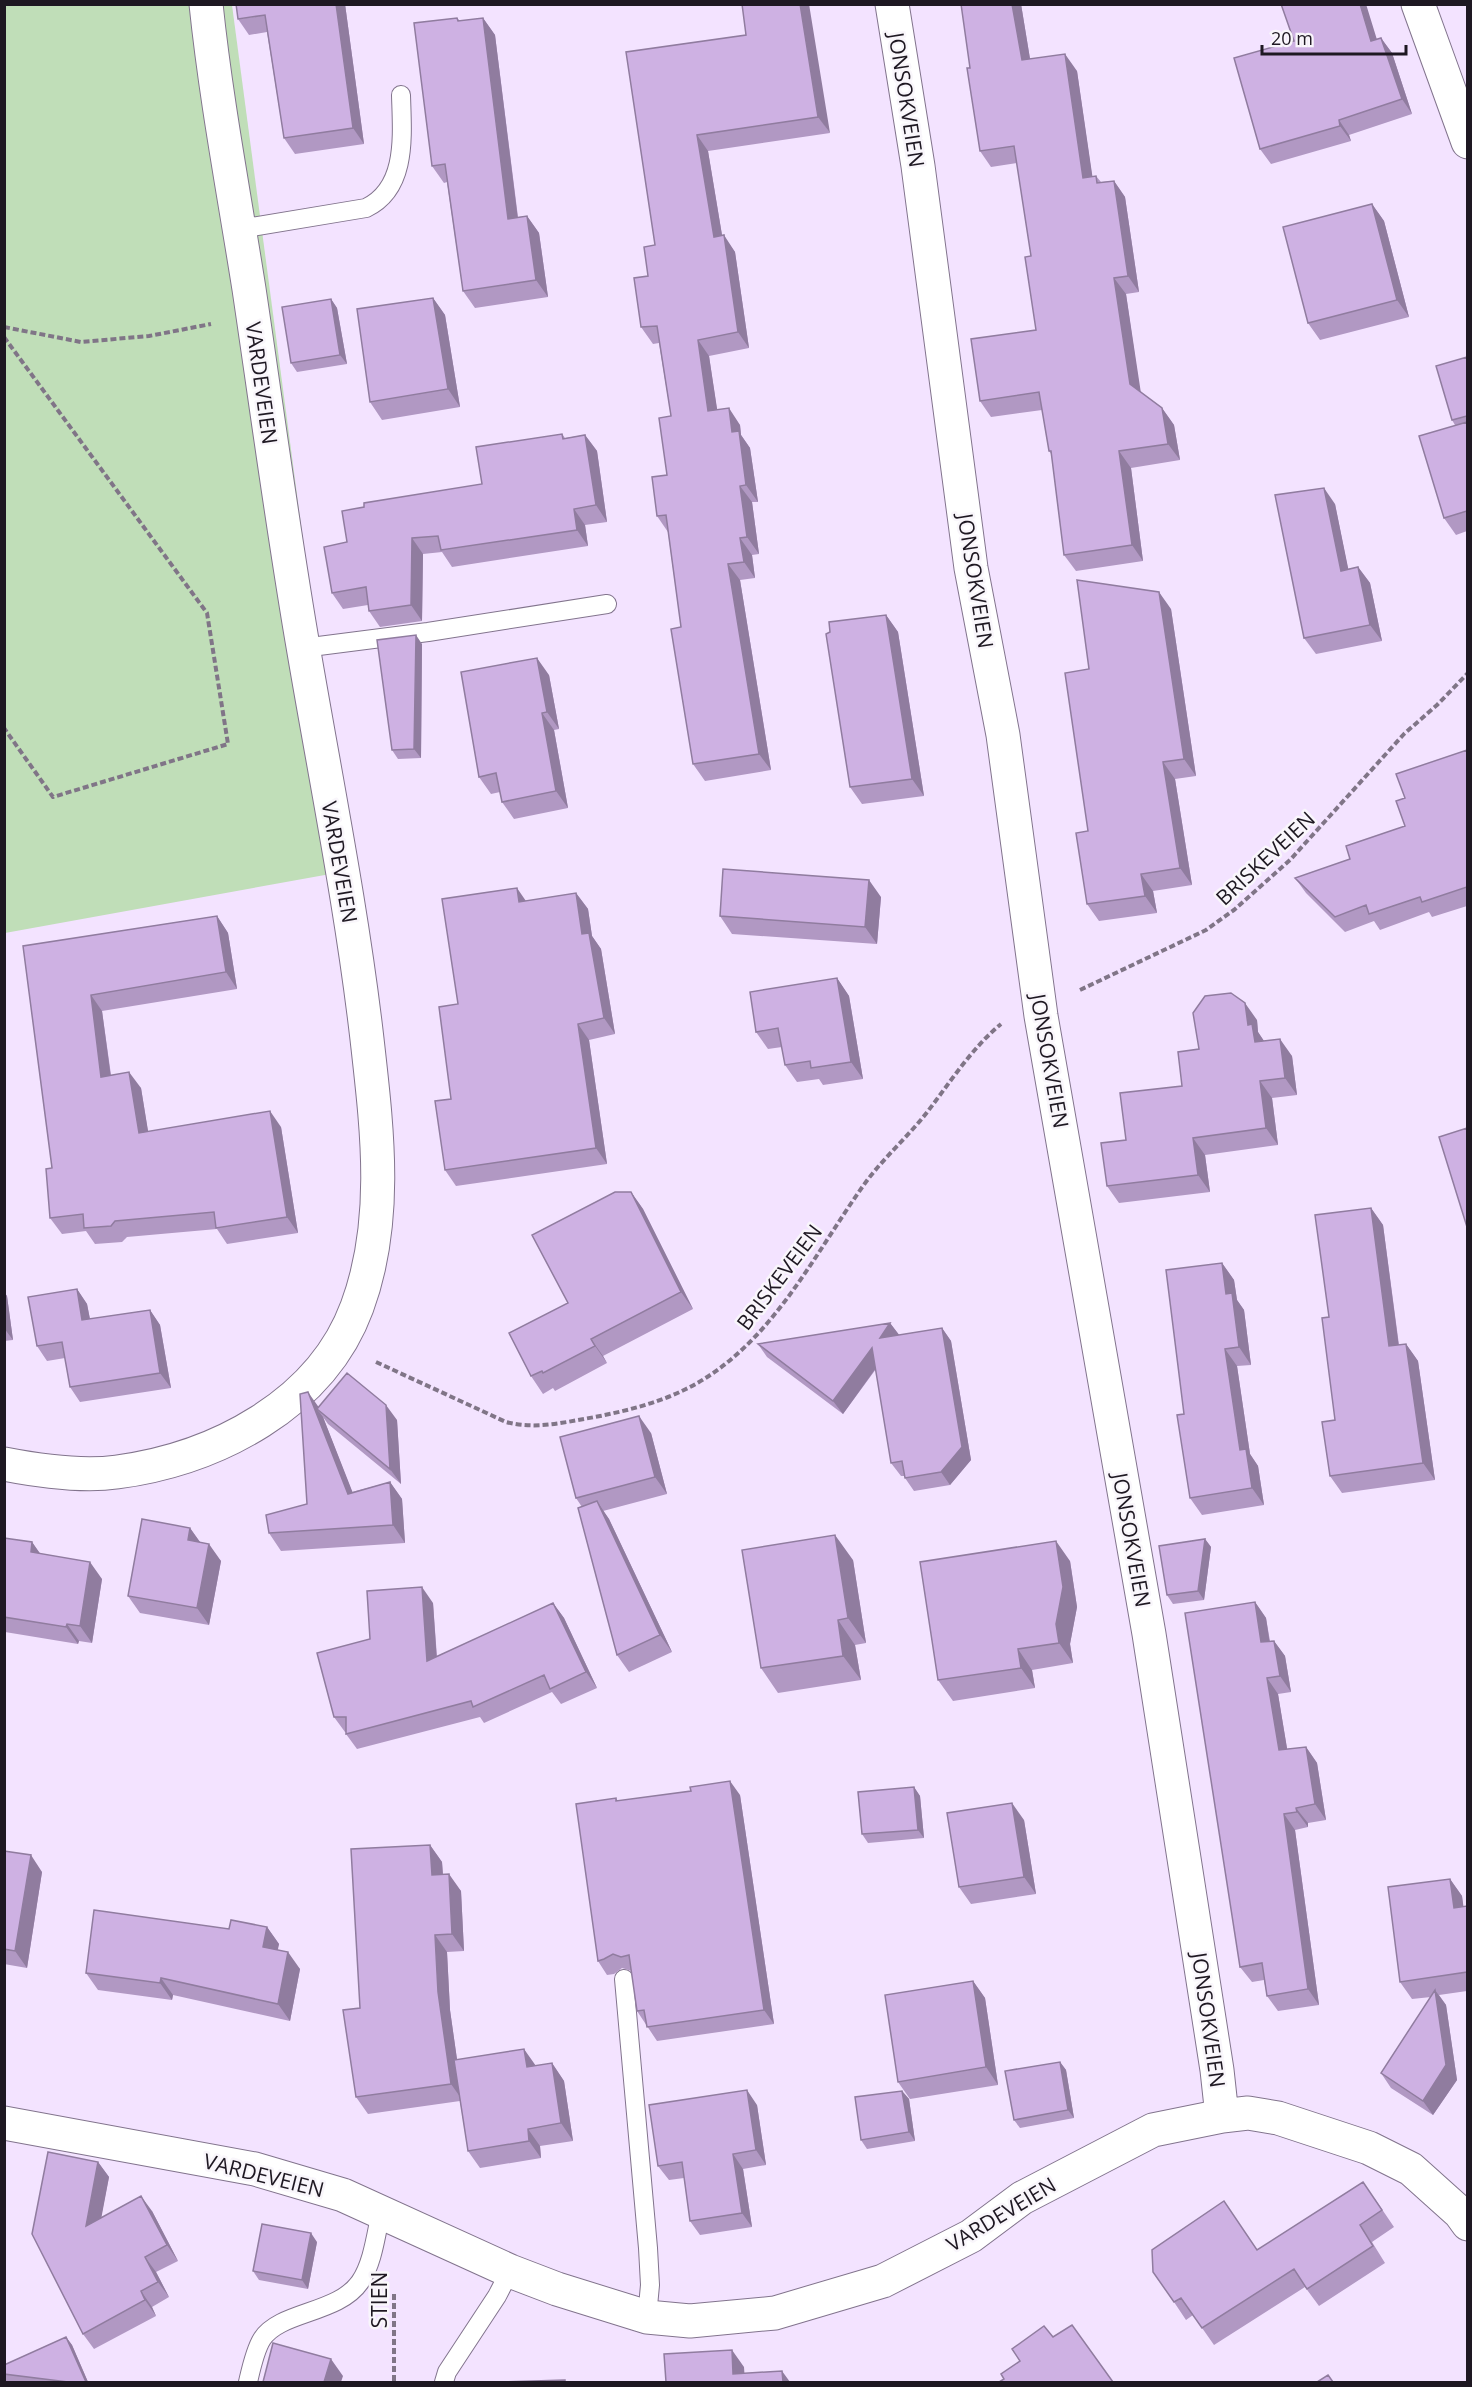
<svg xmlns="http://www.w3.org/2000/svg" width="1472" height="2387" font-family="'Open Sans',sans-serif">
	<rect width="100%" height="100%" fill="#f3e3ff"/>
	<path fill="#c0deb8" d="M4,5H232L347,871L5,933Z"/>
	<g fill="none" stroke-linecap="round" stroke-linejoin="round">
		<g stroke="#82748d" stroke-width="20">
			<path id="service" d="M239,229L366,208C408,188 402,134 401,95
				M303,648L428,632L607,604
				M624,1979L648,2248L650,2285L647,2317
				M248,2382C251,2369 255,2350 262,2339C280,2311 338,2314 360,2282C373,2263 376,2234 381,2212
				M444,2382L447,2372L497,2296L510,2271"/>
		</g>
		<g stroke="#82748d" stroke-width="35">
			<path id="minor" d="M892,4L918,166L971,568L1003,735L1041,1016L1149,1634L1217,2070L1222,2116
				M1418,4L1468,142
				M4,1464C40,1471 81,1477 117,1472C215,1459 321,1405 357,1307C389,1221 377,1128 367,1039C352,909 326,781 304,652C283,531 267,410 249,289C234,194 216,100 206,4
				M4,2123L255,2169L343,2195L510,2271L557,2289L647,2317L690,2321L775,2313L883,2281L971,2236L1022,2198L1153,2130L1222,2116L1248,2113L1278,2118L1369,2148L1411,2169L1460,2213L1468,2224"/>
		</g>
		<path stroke="#807587" stroke-width="4" stroke-dasharray="6 3" stroke-linecap="butt" d="M4,327L81,342L149,336L211,324
			M4,337L207,613L228,744L53,797L4,728
			M1080,990L1206,930L1234,910L1290,860L1404,734L1437,705L1468,673
			M376,1362L506,1422C536,1430 565,1422 595,1417C626,1411 658,1403 686,1389C769,1348 812,1258 863,1186C882,1159 908,1137 928,1111C951,1081 972,1048 1001,1024
			M394,2294V2382"/>
		<use href="#service" stroke="#fff" stroke-width="18"/>
		<use href="#minor" stroke="#fff" stroke-width="33"/>
	</g>
	<path fill="#b198c3" d="M345,4L364,144L295,154L284,138L267,32L249,35L238,19Z
		M742,4L830,133L708,151L722,235L735,252L749,348L709,356L717,410L740,425L741,435L750,448L758,502H752L759,554L752,555L755,578L740,580L771,770L705,781L693,764L681,627L668,532L657,516L667,475L671,416L659,343L653,344L641,327L648,276L655,245L626,52L746,35Z
		M1021,4L1030,59L1077,71L1092,176H1096L1101,182L1114,181L1125,197L1139,292L1126,294L1140,392L1162,408L1174,425L1180,460L1131,468L1143,561L1076,571L1064,555L1052,455L1049,451L1042,410L991,417L980,401L1036,330L1031,256L1017,163L991,167L980,151L970,68Z
		M457,18L460,21L483,18L495,35L518,217L527,216L539,233L548,297L475,308L463,291L447,182L444,183L432,166Z
		M1381,38L1392,53L1412,114L1349,135L1351,141L1271,164L1260,149L1294,41L1377,40Z
		M1372,204L1384,221L1409,317L1320,340L1308,323Z
		M433,298L445,315L460,407L382,420L370,402Z
		M331,299L337,308L347,364L297,372L291,363Z
		M1467,357V531L1456,535L1444,518L1455,425L1452,420Z
		M562,434L565,438L585,435L597,451L607,522L585,525L588,546L452,567L442,552L423,554L422,621L380,627L369,611L368,605L343,609L332,593L347,542L364,507L482,484Z
		M1335,504L1348,569L1358,567L1370,583L1382,641L1316,654L1304,638Z
		M1171,609L1196,776L1175,779L1192,885L1153,891L1157,913L1099,921L1087,904L1089,669Z
		M886,615L898,632L924,796L862,804L850,787Z
		M422,644L421,758L398,759L392,750Z
		M549,675L559,729L554,730L568,808L514,819L502,802L500,792L491,794L479,777Z
		M1467,750V906L1432,917L1429,912L1380,930L1374,921L1345,932L1306,893L1295,878L1350,859L1405,826V798Z
		M576,893L588,909L592,936L601,949L615,1034L589,1040L607,1164L456,1186L445,1170L451,1099L458,1004L526,901Z
		M881,897L877,944L732,934L720,916Z
		M217,916L228,933L237,989L102,1011L111,1075L141,1088L148,1132L281,1127L298,1233L227,1244L217,1229L127,1237L122,1242L95,1244L86,1231L62,1234L50,1218L52,1168L23,946Z
		M837,978L849,996L863,1079L823,1085L819,1079L797,1082L785,1065L782,1047L768,1049L756,1032Z
		M1257,1020L1258,1032L1264,1041L1292,1056L1297,1095L1272,1098L1278,1145L1205,1155L1210,1192L1119,1203L1107,1186L1126,1140L1182,1086Z
		M631,1192L643,1209L693,1309L603,1356L607,1363L555,1391L553,1388L543,1394L531,1376L568,1303Z
		M1371,1208L1383,1225L1399,1345L1406,1344L1418,1361L1435,1480L1342,1493L1330,1476L1335,1420L1329,1317Z
		M1222,1263L1234,1280L1237,1300L1244,1310L1251,1365L1237,1366L1250,1454L1258,1466L1264,1505L1202,1515L1190,1498L1184,1414Z
		M77,1289L87,1304L90,1319L150,1310L160,1325L171,1388L80,1402L70,1387L65,1358L47,1361L37,1346Z
		M4,1292L7,1296L13,1340L4,1341Z
		M890,1323L899,1335L942,1328L951,1341L971,1460L950,1485L914,1491L905,1478V1476H901L891,1463L876,1369L843,1414L767,1357L758,1344Z
		M319,1407L397,1420L401,1484L328,1424L323,1417L352,1492L390,1482L402,1499L405,1543L281,1551L269,1533L307,1504Z
		M651,1433L667,1494L603,1511L609,1519L672,1652L629,1672L617,1655L582,1507L576,1498Z
		M190,1528L200,1542L221,1561L209,1625L140,1613L128,1596Z
		M4,1538L32,1542L40,1554L102,1579L92,1643L79,1641L78,1644L5,1632Z
		M1205,1539L1211,1547L1204,1600L1173,1604L1167,1595Z
		M853,1560L866,1643L855,1645L861,1680L778,1693L761,1668Z
		M1070,1561L1077,1607L1070,1644L1073,1663L1032,1670L1035,1688L953,1701L938,1680Z
		M1255,1602L1266,1618L1270,1641H1274L1285,1656L1291,1692L1278,1694L1287,1749L1306,1747L1317,1763L1326,1820L1308,1823V1827L1295,1830L1319,2005L1278,2011L1267,1996L1264,1980L1252,1982L1240,1967Z
		M433,1603L437,1657L553,1603L564,1618L597,1688L561,1704L552,1692L484,1723L480,1717L357,1749L346,1734V1732H345L334,1717L370,1639Z
		M914,1787L920,1796L924,1838L868,1843L862,1834Z
		M740,1795L774,2024L657,2041L637,2011L632,1971L622,1968L614,1974L607,1975L598,1961L616,1798L618,1801Z
		M1024,1820L1036,1894L971,1904L959,1887Z
		M430,1845L442,1862L443,1874L461,1891L464,1951L447,1952L450,2010L457,2060L536,2066L552,2063L564,2081L573,2141L540,2146L541,2158L480,2168L468,2151L460,2101L368,2114L356,2097Z
		M4,1851L42,1872L27,1968L4,1964Z
		M1450,1879L1462,1896L1463,1906L1467,1907V1991L1439,1995L1446,2005L1457,2080L1433,2115L1391,2088L1381,2073L1431,1997L1412,1999L1400,1982Z
		M267,1927L279,1944L277,1950L300,1969L290,2021L173,1995L172,2000L98,1990L86,1973L229,1929Z
		M973,1981L985,1998L998,2085L910,2099L898,2082Z
		M1060,2062L1066,2070L1074,2118L1020,2128L1014,2120Z
		M902,2091L909,2099L915,2141L867,2149L861,2140Z
		M757,2105L766,2165L743,2169L752,2227L700,2235L690,2221L684,2178L669,2180L658,2166Z
		M98,2162L109,2177L101,2217L152,2211L178,2261L156,2272L169,2297L152,2307L156,2316L94,2349L83,2334Z
		M1375,2199L1394,2227L1372,2242L1385,2263L1319,2306L1305,2287L1214,2345L1193,2315L1186,2320L1174,2302L1257,2250Z
		M317,2242L308,2289L259,2280L253,2271Z
		M66,2337L72,2345L88,2382H4V2365Z"/>
	<path fill="#907c9f" d="M336,4H345L364,144L353,128Z
		M800,4H809L830,133L818,117Z
		M1012,4H1021L1033,77L1022,60Z
		M1360,4H1366L1382,56L1371,41Z
		M483,18L495,35L520,236L508,219Z
		M1381,38L1392,53L1412,114L1402,99Z
		M1065,54L1077,71L1095,194L1083,178Z
		M1339,120L1349,135L1351,141L1340,126Z
		M697,135L708,151L725,253L714,237Z
		M1114,181L1125,197L1139,292L1128,276Z
		M1372,204L1384,221L1409,317L1397,300Z
		M527,216L539,233L548,297L536,280Z
		M724,235L735,252L749,348L738,332Z
		M1114,278L1126,294L1142,400L1130,384Z
		M433,298L445,315L460,407L448,389Z
		M331,299L337,308L347,364L340,355Z
		M698,340L709,356L720,428L708,411Z
		M729,408L740,425L741,435L750,448L758,502L746,485L732,432Z
		M1162,408L1174,425L1180,460L1168,444Z
		M585,435L597,451L607,522L596,505Z
		M1119,451L1131,468L1143,561L1132,545Z
		M740,486L752,502L759,554L747,537Z
		M1324,488L1335,504L1352,587L1341,571Z
		M574,509L585,525L588,546L577,530Z
		M412,538L423,554L422,621L411,605Z
		M740,538L752,555L755,578L744,562Z
		M728,564L740,580L771,770L759,754Z
		M1358,567L1370,583L1382,641L1370,625Z
		M1159,592L1171,609L1196,776L1184,759Z
		M886,615L898,632L924,796L912,779Z
		M416,635L422,644L421,758L414,749Z
		M537,658L549,675L559,729L547,712Z
		M542,713L554,730L568,808L556,791Z
		M1163,762L1175,779L1192,885L1180,868Z
		M1141,874L1153,891L1157,913L1145,896Z
		M869,880L881,897L877,944L865,927Z
		M517,888L528,904L519,902Z
		M576,893L588,909L592,936L601,949L615,1034L604,1018L582,934Z
		M217,916L228,933L237,989L226,972Z
		M837,978L849,996L863,1079L851,1062Z
		M91,995L102,1011L113,1093L101,1077Z
		M1245,1003L1257,1020L1258,1032L1264,1041L1255,1042L1248,1025Z
		M578,1024L589,1040L607,1164L596,1148Z
		M1280,1039L1292,1056L1297,1095L1285,1078Z
		M129,1072L141,1088L151,1149L139,1133Z
		M1260,1081L1272,1098L1278,1145L1266,1128Z
		M270,1111L281,1127L298,1233L287,1217Z
		M1193,1138L1205,1155L1210,1192L1198,1175Z
		M631,1192L643,1209L693,1309L681,1292Z
		M1371,1208L1383,1225L1401,1363L1389,1346Z
		M1222,1263L1234,1280L1237,1300L1244,1310L1251,1365L1239,1347L1226,1294Z
		M77,1289L87,1304L93,1335L82,1320Z
		M4,1292L7,1296L13,1340L4,1328Z
		M150,1310L160,1325L171,1388L160,1373Z
		M890,1323L900,1336L880,1338Z
		M942,1328L951,1341L971,1460L950,1485L941,1472Z
		M591,1339L603,1356L607,1363L595,1346Z
		M1406,1344L1418,1361L1435,1480L1423,1463Z
		M872,1348L881,1361L843,1414L833,1401Z
		M1225,1349L1237,1366L1250,1454L1258,1466L1264,1505L1252,1488L1240,1450Z
		M308,1392L320,1409H317L323,1417L360,1511L348,1494Z
		M386,1405L397,1420L401,1484L390,1469Z
		M639,1416L651,1433L667,1494L655,1477Z
		M390,1482L402,1499L405,1543L393,1525Z
		M597,1501L609,1519L672,1652L660,1635Z
		M190,1528L202,1545L188,1540Z
		M835,1535L853,1560L866,1643L848,1618Z
		M1205,1539L1211,1547L1204,1600L1198,1591Z
		M1056,1541L1070,1561L1077,1607L1070,1644L1073,1663L1059,1643L1056,1624Z
		M32,1542L44,1559L31,1552Z
		M209,1544L221,1561L209,1625L197,1608Z
		M90,1562L102,1579L92,1643L80,1626Z
		M422,1587L433,1603L438,1677L427,1661Z
		M1255,1602L1266,1618L1272,1658L1261,1642Z
		M553,1603L564,1618L597,1688L586,1672Z
		M838,1620L855,1645L861,1680L843,1656Z
		M67,1624L79,1641L78,1644L66,1627Z
		M1274,1641L1285,1656L1291,1692L1280,1676Z
		M1018,1649L1032,1670L1035,1688L1021,1668Z
		M1267,1678L1278,1694L1290,1766L1279,1750Z
		M1306,1747L1317,1763L1326,1820L1315,1804Z
		M730,1781L740,1795L774,2024L764,2010Z
		M914,1787L920,1796L924,1838L918,1830Z
		M1012,1803L1024,1820L1036,1894L1024,1877Z
		M1296,1808L1308,1823V1827L1297,1812Z
		M1284,1814L1295,1830L1319,2005L1308,1989Z
		M430,1845L442,1862L444,1892L432,1875Z
		M31,1855L42,1872L27,1968L15,1951Z
		M449,1874L461,1891L464,1951L452,1934Z
		M1450,1879L1462,1896L1466,1925L1454,1908Z
		M267,1927L279,1944L275,1964L263,1947Z
		M435,1935L447,1952L450,2010L463,2101L451,2084L438,1992Z
		M288,1952L300,1969L290,2021L278,2004Z
		M161,1978L173,1995L172,2000L160,1983Z
		M973,1981L985,1998L998,2085L986,2067Z
		M1435,1990L1446,2005L1457,2080L1433,2115L1423,2101Z
		M524,2049L536,2066L527,2067Z
		M1060,2062L1066,2070L1074,2118L1068,2110Z
		M552,2063L564,2081L573,2141L561,2123Z
		M747,2090L757,2105L766,2165L756,2150Z
		M902,2091L909,2099L915,2141L909,2132Z
		M528,2129L540,2146L541,2158L529,2141Z
		M733,2154L743,2169L752,2227L742,2213Z
		M98,2162L109,2177L97,2241L86,2226Z
		M141,2196L152,2211L178,2261L167,2245Z
		M311,2233L317,2242L308,2289L302,2280Z
		M145,2257L156,2272L169,2297L158,2282Z
		M141,2291L152,2307L156,2316L145,2300Z
		M66,2337L72,2345L88,2382H86Z
		M732,2350L744,2367L745,2382L733,2374Z
		M331,2359L343,2376L341,2382H324Z
		M782,2371L790,2382H783Z"/>
	<path fill="#ceb1e3" stroke="#907c9f" stroke-width="1.5" d="M236,4H336L353,128L284,138L265,15L238,19Z
		M742,4H800L818,117L697,135L714,237L724,235L738,332L698,340L708,411L729,408L732,432L739,431L746,485L740,486L747,537L740,538L744,562L728,564L759,754L693,764L671,629L681,627L666,515L657,516L652,477L667,475L659,418L671,416L657,326L641,327L634,278L648,276L644,247L655,245L626,52L746,35Z
		M961,4H1012L1022,60L1065,54L1083,178L1096,176L1097,183L1114,181L1128,276L1114,278L1130,384L1162,408L1168,444L1119,451L1132,545L1064,555L1051,451H1049L1039,392L980,401L971,339L1036,330L1025,257L1031,256L1014,146L980,151L967,68H970Z
		M1281,4H1360L1371,41L1381,38L1402,99L1339,120L1340,126L1260,149L1234,58L1294,41Z
		M457,18L458,21L483,18L508,219L527,216L536,280L463,291L445,164L432,166L414,23Z
		M1372,204L1397,300L1308,323L1283,227Z
		M433,298L448,389L370,402L357,309Z
		M331,299L340,355L291,363L282,307Z
		M1467,357V416L1452,420L1436,366Z
		M1467,422V511L1444,518L1419,436Z
		M562,434L563,439L585,435L596,505L574,509L577,530L441,550L438,536L412,538L411,605L369,611L366,587L332,593L324,547L347,542L342,511L364,507V503L482,484L476,447Z
		M1324,488L1341,571L1358,567L1370,625L1304,638L1275,495Z
		M1077,580L1159,592L1184,759L1163,762L1180,868L1141,874L1145,896L1087,904L1076,833L1088,831L1065,673L1089,669Z
		M886,615L912,779L850,787L826,634L830,632L829,622Z
		M416,635L414,749L392,750L377,640Z
		M537,658L547,712L542,713L556,791L502,802L496,773L479,777L461,672Z
		M1467,750V887L1422,902L1420,897L1369,914L1366,905L1335,917L1295,878L1350,859L1346,846L1405,826L1396,801L1405,798L1396,774Z
		M723,869L869,880L865,927L720,916Z
		M517,888L519,902L576,893L582,934L589,933L604,1018L578,1024L596,1148L445,1170L435,1101L451,1099L439,1007L458,1004L442,899Z
		M217,916L226,972L91,995L101,1077L129,1072L139,1133L270,1111L287,1217L216,1228L214,1212L115,1221L111,1226L84,1228L83,1214L50,1218L46,1169L52,1168L23,946Z
		M837,978L851,1062L811,1068L810,1061L785,1065L778,1028L756,1032L750,992Z
		M1231,993L1245,1003L1248,1025L1252,1024L1255,1042L1280,1039L1285,1078L1260,1081L1266,1128L1193,1138L1198,1175L1107,1186L1101,1143L1126,1140L1120,1093L1182,1086L1178,1052L1199,1049L1193,1013L1205,996Z
		M1467,1128V1227L1439,1137Z
		M615,1192H631L681,1292L591,1339L595,1346L543,1373L542,1371L531,1376L509,1333L568,1303L532,1235Z
		M1371,1208L1389,1346L1406,1344L1423,1463L1330,1476L1322,1422L1335,1420L1322,1318L1329,1317L1315,1215Z
		M1222,1263L1226,1294L1232,1293L1239,1347L1225,1349L1240,1450L1246,1449L1252,1488L1190,1498L1177,1415L1184,1414L1166,1270Z
		M77,1289L82,1320L150,1310L160,1373L70,1387L62,1342L37,1346L28,1297Z
		M890,1323L880,1338L942,1328L962,1447L941,1472L905,1478L902,1461L891,1463L872,1348L833,1401L758,1344Z
		M347,1373L386,1405L390,1469L317,1409Z
		M308,1392L348,1494L390,1482L393,1525L269,1533L266,1515L307,1504L300,1394Z
		M639,1416L655,1477L576,1498L560,1437Z
		M597,1501L660,1635L617,1655L578,1508Z
		M142,1519L190,1528L188,1540L209,1544L197,1608L128,1596Z
		M835,1535L848,1618L838,1620L843,1656L761,1668L742,1550Z
		M4,1538L32,1542L31,1552L90,1562L80,1626L67,1624L66,1627L4,1617Z
		M1205,1539L1198,1591L1167,1595L1159,1546Z
		M1056,1541L1063,1587L1056,1624L1059,1643L1018,1649L1021,1668L938,1680L920,1562Z
		M422,1587L427,1661L553,1603L586,1672L550,1689L544,1675L473,1707L471,1701L346,1734V1717H334L317,1653L370,1639L367,1591Z
		M1255,1602L1261,1642L1274,1641L1280,1676L1267,1678L1279,1750L1306,1747L1315,1804L1296,1808L1297,1812L1284,1814L1308,1989L1267,1996L1262,1963L1240,1967L1185,1613Z
		M730,1781L764,2010L647,2027L644,2010L637,2011L629,1955L621,1957L613,1954L604,1959L598,1961L576,1804L616,1798V1801L691,1791L690,1787Z
		M914,1787L918,1830L862,1834L858,1792Z
		M1012,1803L1024,1877L959,1887L947,1813Z
		M430,1845L432,1875L449,1874L452,1934L435,1935L438,1992L451,2084L356,2097L343,2010L360,2008L351,1849Z
		M4,1851L31,1855L15,1951L4,1949Z
		M1450,1879L1454,1908L1467,1906V1972L1400,1982L1388,1887Z
		M94,1910L229,1929L231,1920L267,1927L263,1947L288,1952L278,2004L161,1978L160,1983L86,1973Z
		M973,1981L986,2067L898,2082L885,1995Z
		M1435,1990L1446,2065L1423,2101L1381,2073Z
		M524,2049L527,2067L552,2063L561,2123L528,2129L529,2141L468,2151L454,2060Z
		M1060,2062L1068,2110L1014,2120L1005,2071Z
		M747,2090L756,2150L733,2154L742,2213L690,2221L682,2162L658,2166L649,2105Z
		M902,2091L909,2132L861,2140L855,2097Z
		M48,2152L98,2162L86,2226L141,2196L167,2245L145,2257L158,2282L141,2291L145,2300L83,2334L32,2234Z
		M1363,2182L1382,2210L1360,2225L1373,2246L1307,2289L1294,2269L1202,2328L1181,2298L1174,2302L1153,2272L1152,2250L1224,2201L1257,2250Z
		M262,2224L311,2233L302,2280L253,2271Z
		M1072,2325L1113,2382H999L1004,2379L1001,2374L1020,2361L1012,2349L1044,2326L1053,2337Z
		M66,2337L86,2382H68L4,2374V2365Z
		M273,2343L331,2359L324,2382H263Z
		M732,2350L733,2374L782,2371L783,2382H666L664,2354Z
		M1328,2375L1333,2382H1317Z
		M565,2380V2382H498Z"/>
	<g text-anchor="middle" dominant-baseline="central" stroke-width="5" stroke-linejoin="round" paint-order="stroke">
		<g font-size="21" fill="#1e1822" stroke="#f9f6fb">
			<text transform="translate(907 100) rotate(81)">JONSOKVEIEN</text>
			<text transform="translate(262 383) rotate(82)">VARDEVEIEN</text>
			<text transform="translate(976 581) rotate(81)">JONSOKVEIEN</text>
			<text transform="translate(1265 858) rotate(-43)">BRISKEVEIEN</text>
			<text transform="translate(340 862) rotate(80)">VARDEVEIEN</text>
			<text transform="translate(1050 1061) rotate(80)">JONSOKVEIEN</text>
			<text transform="translate(779 1277) rotate(-53)">BRISKEVEIEN</text>
			<text transform="translate(1132 1540) rotate(80)">JONSOKVEIEN</text>
			<text transform="translate(1209 2020) rotate(82)">JONSOKVEIEN</text>
			<text transform="translate(264 2175) rotate(14)">VARDEVEIEN</text>
			<text transform="translate(1001 2214) rotate(-31)">VARDEVEIEN</text>
			<text transform="translate(379 2300) rotate(-90)">STIEN</text>
		</g>
	</g>
	<rect width="1472" height="2387" fill="none" stroke="#1e1822" stroke-width="12"/>
	<path d="M1262 45v9h144v-9" fill="none" stroke="#1e1822" stroke-width="3"/>
	<text x="1271" y="45" font-size="18" fill="#1e1822" stroke="#f9f6fb" stroke-width="4.5" paint-order="stroke">20 m</text>
</svg>
